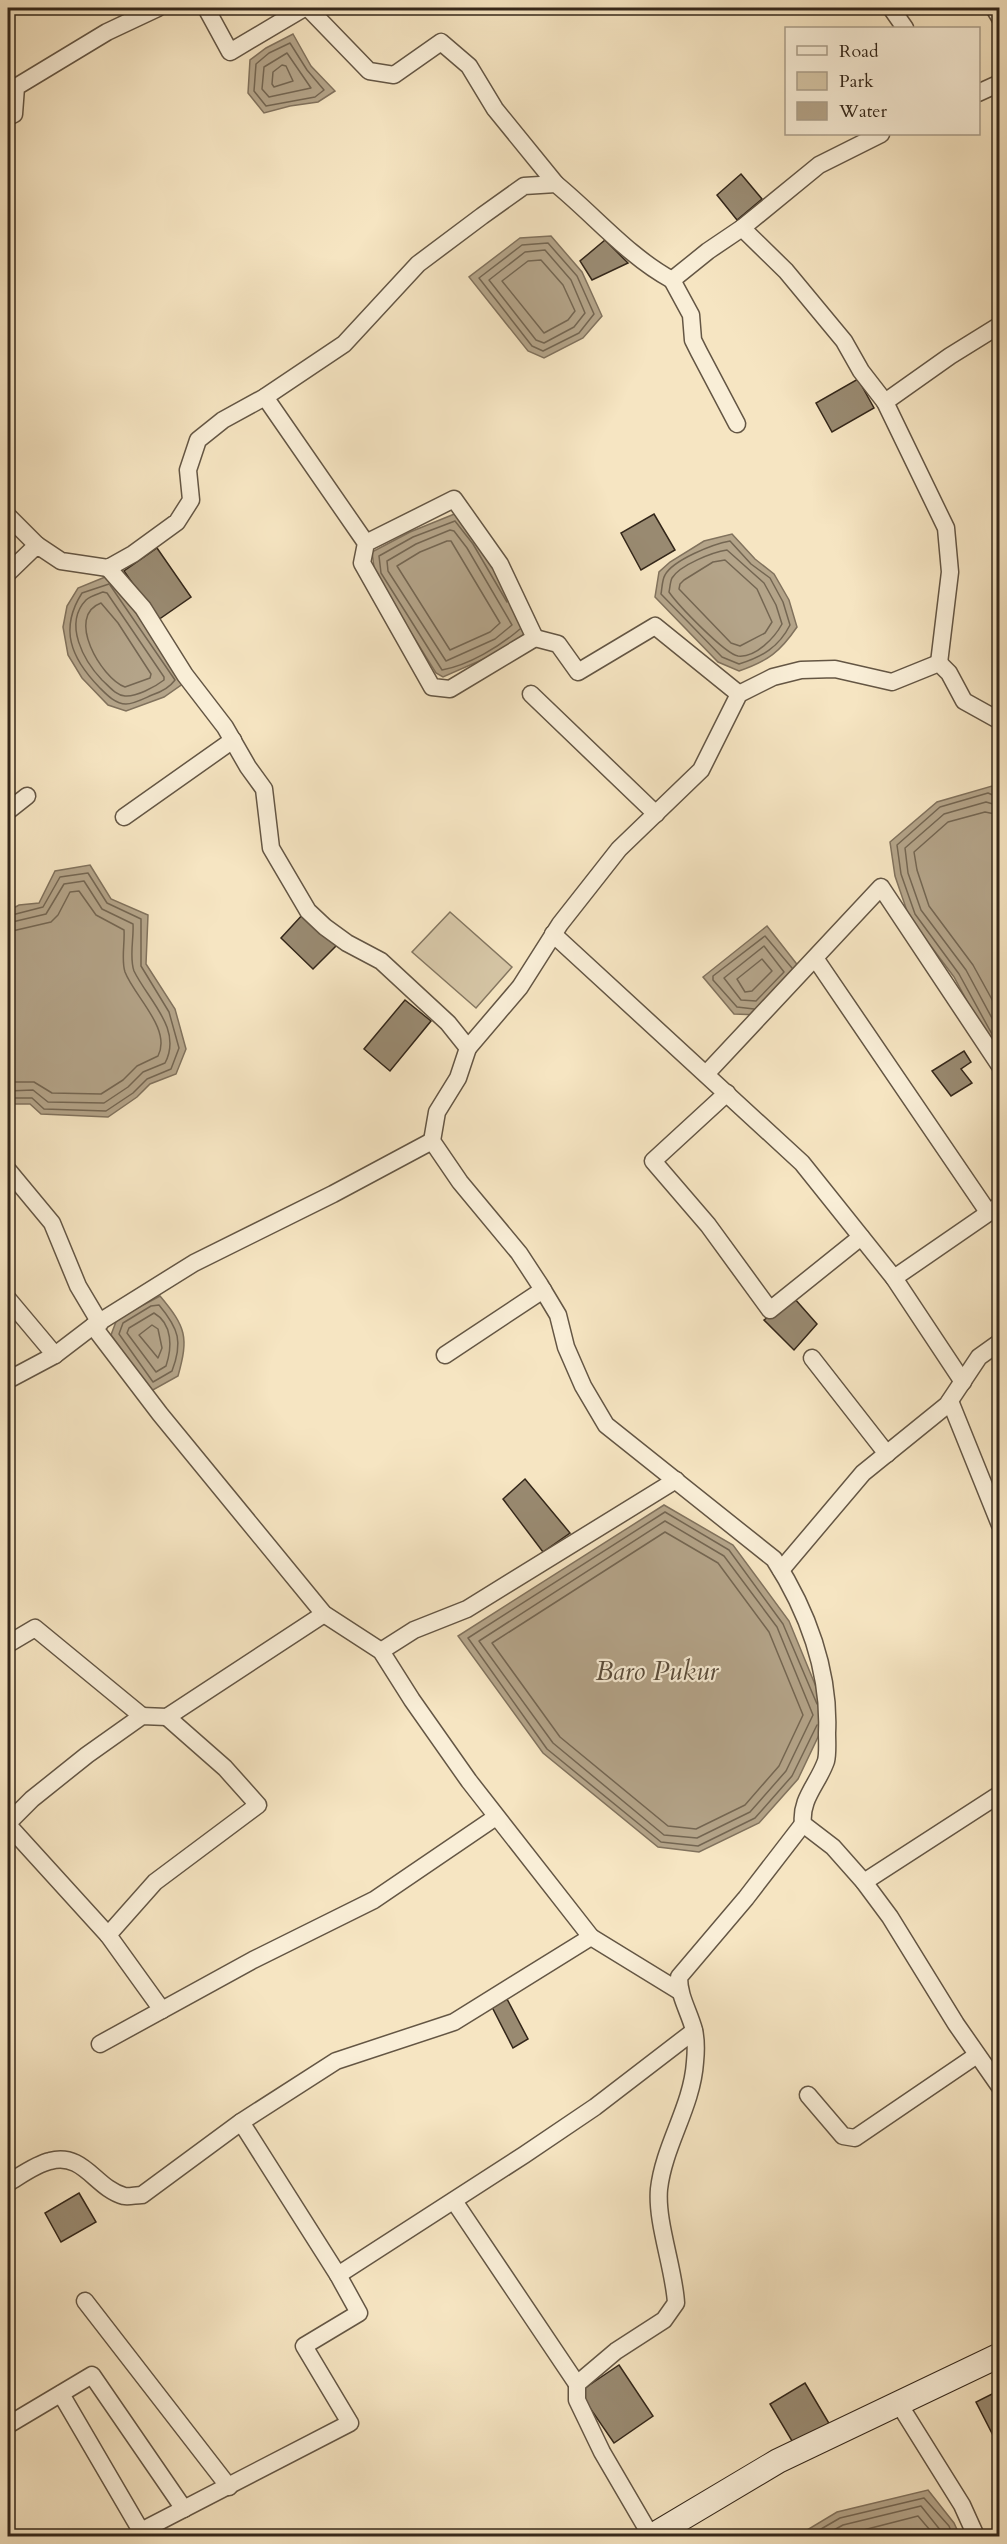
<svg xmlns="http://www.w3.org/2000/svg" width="1007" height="2544" viewBox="0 0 1007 2544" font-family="Cardo,serif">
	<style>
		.green { fill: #d5c5a5; stroke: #847660; stroke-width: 1.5 }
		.water { fill: #b4a489; stroke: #81725d; stroke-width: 1.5 }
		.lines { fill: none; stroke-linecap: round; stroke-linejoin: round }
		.shore { stroke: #746652; stroke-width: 1.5 }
		.building { fill: #998a71; stroke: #34271a; stroke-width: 1.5 }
		.minor-casing { stroke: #645644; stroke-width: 19 }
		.secondary-casing { stroke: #34271a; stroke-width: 26 }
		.minor { stroke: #f9eed7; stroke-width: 16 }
		.secondary { stroke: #f9eed7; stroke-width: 24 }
		.labels { text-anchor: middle; stroke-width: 4.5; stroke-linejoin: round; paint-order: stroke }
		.water-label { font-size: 27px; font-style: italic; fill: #5a4c3b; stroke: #f9eed7 }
	</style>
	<rect width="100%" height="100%" fill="#f6e5c2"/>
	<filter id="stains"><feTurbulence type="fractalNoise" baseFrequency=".00333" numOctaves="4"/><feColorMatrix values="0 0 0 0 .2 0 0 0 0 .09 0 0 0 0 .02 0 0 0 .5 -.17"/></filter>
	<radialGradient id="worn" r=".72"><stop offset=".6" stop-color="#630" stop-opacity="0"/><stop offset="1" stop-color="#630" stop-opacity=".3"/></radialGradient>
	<path class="green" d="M 450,912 L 512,967 L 476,1008 L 412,952 Z"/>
	<g class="water">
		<path d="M 293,34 L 311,66 L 335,91 L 318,102 L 290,106 L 264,113 L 248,93 L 250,60 L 266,48 Z"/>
		<path d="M 551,236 L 582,272 L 602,316 L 583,338 L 544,358 L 528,351 L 469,277 L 520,238 Z"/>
		<path d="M 457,513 L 478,540 L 528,631 L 502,651 L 443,677 L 436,673 L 375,575 L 372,552 L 410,532 Z"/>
		<path d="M 732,534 L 755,559 L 774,574 L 789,600 L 797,627 C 780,652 768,661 739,671 L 718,662 L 655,597 L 659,572 L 670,562 L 704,541 Z"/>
		<path d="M 110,575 L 184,683 L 164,697 L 126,711 L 108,705 L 82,678 L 68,655 L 63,627 L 67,606 L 78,588 Z"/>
		<path d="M 992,786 L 999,795 L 999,1054 L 988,1040 L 954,977 L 909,917 L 895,876 L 890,842 L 937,802 Z"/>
		<path d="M 90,865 L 111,899 L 148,915 L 146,964 L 175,1009 L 186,1049 L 176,1074 L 150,1084 L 137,1097 L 108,1117 L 41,1114 L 30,1104 L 8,1104 L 8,911 L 19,905 L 39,903 L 55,871 Z"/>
		<path d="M 767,926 L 803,972 L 760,1015 L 734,1014 L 703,977 Z"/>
		<path d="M 160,1296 C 186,1327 189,1337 178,1376 L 151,1391 L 111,1335 L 117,1319 Z"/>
		<path d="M 664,1505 L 733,1545 L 789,1621 L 828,1716 L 798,1779 L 759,1823 L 699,1852 L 658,1847 L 543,1753 L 458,1636 Z"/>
		<path d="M 928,2490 L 954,2523 L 960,2536 L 797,2536 L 837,2512 Z"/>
	</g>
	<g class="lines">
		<g class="shore">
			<path d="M 290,43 L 307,70 L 324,90 L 315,97 L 266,106 L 254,91 L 256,64 L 269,53 Z"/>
			<path d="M 287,53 L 311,88 L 269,97 L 262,89 L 264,67 Z"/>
			<path d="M 282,65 L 286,66 L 293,81 L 274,87 L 272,84 L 273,72 Z"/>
			<path d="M 548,243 L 577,276 L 594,314 L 579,333 L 543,351 L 532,346 L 479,278 L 522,245 Z"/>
			<path d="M 545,250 L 571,280 L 585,313 L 574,327 L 544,343 L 536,340 L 489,280 L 525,252 Z"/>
			<path d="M 541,260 L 563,285 L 575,311 L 568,320 L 544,333 L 502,281 L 528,261 Z"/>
			<path d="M 450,530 L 454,531 L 467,548 L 512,625 L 495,639 L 446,661 L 388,571 L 387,561 L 416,544 Z"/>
			<path d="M 447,541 L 451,541 L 500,623 L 490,632 L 450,650 L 397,566 L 420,552 Z"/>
			<path d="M 730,541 L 751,564 L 770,578 L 783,602 L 790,625 C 779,647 762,657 739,664 L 722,657 L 661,594 C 662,589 662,580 665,575 C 673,560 713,544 730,541 Z"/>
			<path d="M 727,550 L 764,583 L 776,605 L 782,624 C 775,637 756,658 738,656 C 725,654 678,605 669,592 C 670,588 670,582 672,578 C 680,565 713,552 727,550 Z"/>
			<path d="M 725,560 L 757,589 L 772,622 L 765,633 L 740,646 L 731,643 L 679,589 L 680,584 L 684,580 L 713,562 Z"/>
			<path d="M 109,584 L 82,593 C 59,629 71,658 99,687 C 106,694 115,704 126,704 C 134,704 145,698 152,695 C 161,692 170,687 175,680 L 110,585"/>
			<path d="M 103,592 L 107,593 L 164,677 L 164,680 C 155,687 136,697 125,696 C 115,695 109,686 102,680 C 84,661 63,624 86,600 C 90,596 98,594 103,592 Z"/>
			<path d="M 507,602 L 473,544 L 455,521 L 413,537 L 379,556 L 381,573 L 442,670 C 469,665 499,647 520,629"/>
			<path d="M 101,603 L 118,623 L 151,674 L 150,678 L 125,687 C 101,678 65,616 101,603 Z"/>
			<path d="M 1000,798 L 988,793 L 940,807 L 897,845 L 901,874 L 915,914 L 959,974 L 993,1036 L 1000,1044"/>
			<path d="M 1000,806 L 986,802 L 944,814 L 905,848 L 908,873 L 921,910 L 966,970 L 1000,1033"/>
			<path d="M 1000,815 L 985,812 L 948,822 L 914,852 L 917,870 L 929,906 L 973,965 L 1000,1014"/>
			<path d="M 8,916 L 43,907 L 60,877 L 88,873 L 107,903 L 141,919 L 141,966 L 169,1012 L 179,1048 L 171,1069 L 147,1079 L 133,1093 L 106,1111 L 44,1109 L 32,1098 L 8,1098"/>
			<path d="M 8,923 L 46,914 L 64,884 L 84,881 L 102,909 L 133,924 C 134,938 129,958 134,971 C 148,1000 183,1029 165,1063 L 143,1072 L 128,1087 L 104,1103 L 48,1102 L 33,1090 L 8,1091"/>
			<path d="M 8,932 L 51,922 L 58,915 L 70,892 L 79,891 L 96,915 L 124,930 C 125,943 121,960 125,972 C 134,996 172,1029 158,1056 L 137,1066 L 123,1080 L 101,1094 L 52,1093 L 34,1082 L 8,1082"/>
			<path d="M 764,946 L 784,972 L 756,1001 L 741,1000 L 724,978 Z"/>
			<path d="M 762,959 L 772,971 L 752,991 L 745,992 L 737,979 Z"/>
			<path d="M 754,1009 L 737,1007 L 713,980 L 713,976 L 765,936 L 792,968"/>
			<path d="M 159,1305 C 179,1329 183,1342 172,1371 L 153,1382 L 119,1334 L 123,1323 L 151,1306 Z"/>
			<path d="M 154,1313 C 173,1324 172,1348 166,1366 L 156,1372 L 127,1333 L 129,1328 Z"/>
			<path d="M 152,1325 L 158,1329 L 162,1348 L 158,1358 L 139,1335 Z"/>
			<path d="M 665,1521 L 724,1556 L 777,1627 L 813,1715 L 786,1771 L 750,1812 L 697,1838 L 664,1835 L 553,1743 L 479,1641 Z"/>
			<path d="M 665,1532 L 718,1563 L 769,1632 L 803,1715 L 779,1766 L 745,1805 L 696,1829 L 668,1826 L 560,1737 L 492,1643 Z"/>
			<path d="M 817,1704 L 783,1624 L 729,1550 L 665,1512 L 468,1638 L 547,1749 L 661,1842 L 698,1846 L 755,1818 L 792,1776 L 817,1725"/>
			<path d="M 809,2536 L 840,2518 L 924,2498 L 949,2526 L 953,2536"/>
			<path d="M 823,2536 L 843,2525 L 921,2506 L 945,2536"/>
			<path d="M 840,2536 L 918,2516 L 935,2536"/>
		</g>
	</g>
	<g class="building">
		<path d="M 741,174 L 762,199 L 737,220 L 717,195 Z"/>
		<path d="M 605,240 L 628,263 L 592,280 L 580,261 Z"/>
		<path d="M 858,379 L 874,408 L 832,432 L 816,403 Z"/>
		<path d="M 654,514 L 675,550 L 641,570 L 621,533 Z"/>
		<path d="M 157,548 L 191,597 L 158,620 L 124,571 Z"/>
		<path d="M 304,913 L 337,945 L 313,969 L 281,938 Z"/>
		<path d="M 405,1000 L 431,1021 L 390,1071 L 364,1049 Z"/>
		<path d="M 964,1051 L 971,1062 L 961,1069 L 972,1083 L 951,1096 L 932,1071 Z"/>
		<path d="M 794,1298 L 817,1324 L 794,1350 L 764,1320 Z"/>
		<path d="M 525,1479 L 570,1533 L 543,1552 L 503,1499 Z"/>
		<path d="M 507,1999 L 528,2039 L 513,2048 L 492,2007 Z"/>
		<path d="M 79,2193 L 96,2222 L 61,2242 L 45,2213 Z"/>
		<path d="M 619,2365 L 653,2416 L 614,2443 L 579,2392 Z"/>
		<path d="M 805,2383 L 830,2425 L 795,2446 L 770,2404 Z"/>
		<path d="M 1000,2390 L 1000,2449 L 976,2402 Z"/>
	</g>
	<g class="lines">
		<defs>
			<g id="minor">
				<path d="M 206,8 L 230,52 L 304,8"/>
				<path d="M 308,8 L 369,71 L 394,75 L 441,42 L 469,66 L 495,109 L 556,184"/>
				<path d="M 891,8 L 905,28"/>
				<path d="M 994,8 L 1000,18"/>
				<path d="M 978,93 L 1000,83"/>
				<path d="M 8,117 L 14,114 L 16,87 L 107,32 L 158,8"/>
				<path d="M 742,228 L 819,165 L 881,134"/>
				<path d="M 672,280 L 691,315 L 693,340 L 699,352 L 737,424"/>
				<path d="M 265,397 L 366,543 L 362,563 L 432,687 L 450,689 L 535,638 L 500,564 L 454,499 L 366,543"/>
				<path d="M 885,402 L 946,528 L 950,572 L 939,663"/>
				<path d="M 8,516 L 37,545"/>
				<path d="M 108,568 L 143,608 L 185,675 L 225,727 L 248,767 L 264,789 L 271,848 L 308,911 L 325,927 L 347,943 L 381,961 L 448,1023 L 468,1048 L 458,1078 L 437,1112 L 432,1141 L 460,1182 L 519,1253 L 540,1285 L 558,1315 L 566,1347 L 583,1386 L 606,1425 L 774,1559 C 807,1610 830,1671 827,1733 C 827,1741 828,1753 826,1761 C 818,1784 800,1799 803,1824 L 833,1847 L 864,1882 L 890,1917 L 956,2024 L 1000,2087"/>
				<path d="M 8,573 L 37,545 L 61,561 L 108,568 L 133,554 L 177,522 L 191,500 L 188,470 L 198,440 L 223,420 L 265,397 L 344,344 L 418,264 L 482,216 L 524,186 L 556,184 C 595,216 628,256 672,280 L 708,251 L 742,228 L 786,271 L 844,341 L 861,371 L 885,402 L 950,356 L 1000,325"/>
				<path d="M 535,638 L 558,644 L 578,672 L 655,626 L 739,694"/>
				<path d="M 531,694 L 656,814"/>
				<path d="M 8,811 L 27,796"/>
				<path d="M 124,817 L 233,740"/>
				<path d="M 553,934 L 802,1163 L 894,1278 L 963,1382"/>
				<path d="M 815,958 L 988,1212"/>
				<path d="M 468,1048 L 520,987 L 560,924 L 619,849 L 701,770 L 739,694 L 773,677 L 801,670 L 835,669 L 892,682 L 939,663 L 949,673 L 964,701 L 1000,721"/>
				<path d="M 706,1074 L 881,887 L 1000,1066"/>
				<path d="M 727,1093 L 653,1161 L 708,1225 L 770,1310 L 861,1237"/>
				<path d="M 432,1141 L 333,1194 L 194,1263 L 93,1326 L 160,1414 L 324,1614 L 381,1651 L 412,1700 L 469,1781 L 591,1937"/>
				<path d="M 8,1170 L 52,1223 L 78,1286 L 100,1323"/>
				<path d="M 894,1278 L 1000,1205"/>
				<path d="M 8,1299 L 55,1355"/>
				<path d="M 445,1355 L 543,1290"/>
				<path d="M 812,1358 L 887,1454"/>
				<path d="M 8,1380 L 55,1355 L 93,1326"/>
				<path d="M 950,1401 L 1000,1525"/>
				<path d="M 781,1570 L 863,1473 L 947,1405 L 979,1357 L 1000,1342"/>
				<path d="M 8,1644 L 35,1628 L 142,1716"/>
				<path d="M 381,1651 L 414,1630 L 467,1609 L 676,1480"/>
				<path d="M 8,1823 L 32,1799 L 87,1755 L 142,1716 L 167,1717 L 324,1614"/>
				<path d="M 8,1825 L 108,1935 L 155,1882 L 258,1805 L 225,1768 L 167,1717"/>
				<path d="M 864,1882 L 1000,1794"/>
				<path d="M 108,1935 L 162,2010"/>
				<path d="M 100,2044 L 253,1960 L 374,1900 L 496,1817"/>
				<path d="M 808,2095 L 843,2136 L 855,2138 L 977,2055"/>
				<path d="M 241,2122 L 338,2275 L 524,2155 L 595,2107 L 694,2031"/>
				<path d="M 8,2183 C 20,2176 36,2164 50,2161 C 84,2152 95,2188 124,2196 C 129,2197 136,2195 142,2195 L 241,2122 L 336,2061 L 454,2022 L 591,1937 L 679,1991"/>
				<path d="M 454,2201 L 577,2384"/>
				<path d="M 85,2301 L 229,2487"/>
				<path d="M 61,2394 L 141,2531"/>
				<path d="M 899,2404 L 962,2505 L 976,2536"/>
				<path d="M 8,2425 L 92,2375 L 184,2509"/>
				<path d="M 135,2536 L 141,2531 L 350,2423 L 304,2346 L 359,2313 L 338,2275"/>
				<path d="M 651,2536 L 602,2452 L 577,2400 L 577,2384 L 616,2351 L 664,2320 L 676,2303 C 674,2268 656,2222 659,2189 C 664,2145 692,2107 695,2062 C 696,2052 696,2039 694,2030 C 689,2011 679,1997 679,1977 L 746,1898 L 803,1824"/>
			</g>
			<path id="secondary" d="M 652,2536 L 778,2461 L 1000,2355"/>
		</defs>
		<use href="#minor" class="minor-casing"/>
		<use href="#secondary" class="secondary-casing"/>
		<use href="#minor" class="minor"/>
		<use href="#secondary" class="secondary"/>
	</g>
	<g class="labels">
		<g class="water-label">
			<text x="657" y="1680">Baro Pukur</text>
		</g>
	</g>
	<rect width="1007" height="2544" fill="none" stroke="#f6e5c2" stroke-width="30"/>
	<rect x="9" y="9" width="989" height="2526" fill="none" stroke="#34271a" stroke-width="3"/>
	<rect x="15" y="15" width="977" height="2514" fill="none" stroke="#34271a" stroke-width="1.5"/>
	<rect x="785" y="27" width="195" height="108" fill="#f9eed7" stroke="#aa9e8b" stroke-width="1.5"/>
	<rect x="797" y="46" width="30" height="9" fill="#f9eed7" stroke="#aa9e8b" stroke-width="1.5"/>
	<text x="839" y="57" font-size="18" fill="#34271a">Road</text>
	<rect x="797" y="72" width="30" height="18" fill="#d5c5a5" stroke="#aa9e8b" stroke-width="1.5"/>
	<text x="839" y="87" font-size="18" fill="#34271a">Park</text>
	<rect x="797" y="102" width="30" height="18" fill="#b4a489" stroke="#aa9e8b" stroke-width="1.5"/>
	<text x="839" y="117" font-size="18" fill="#34271a">Water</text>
	<rect width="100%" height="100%" filter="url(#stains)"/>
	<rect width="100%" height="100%" fill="url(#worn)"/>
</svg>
